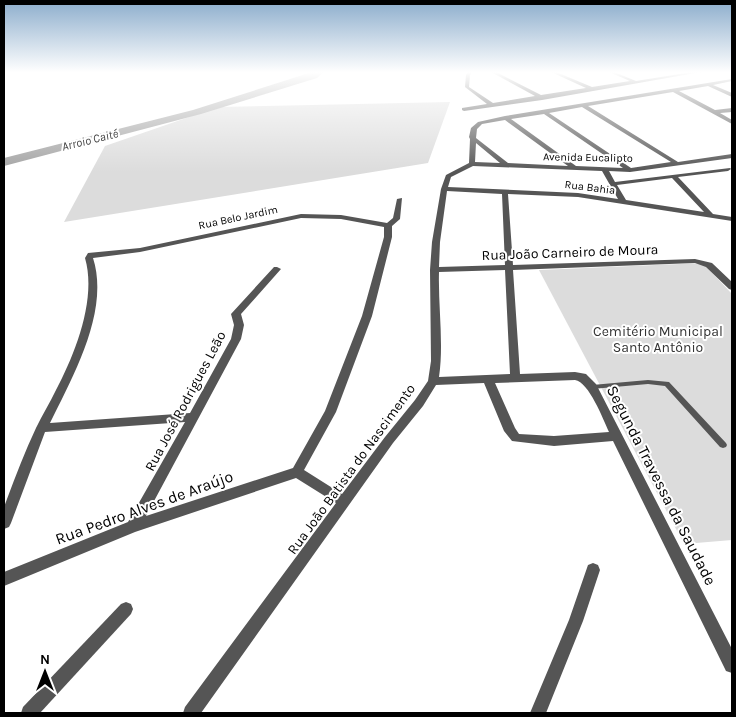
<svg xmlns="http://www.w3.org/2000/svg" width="736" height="717" viewBox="0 0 736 717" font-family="Karla,sans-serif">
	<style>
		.green { fill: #dcdcdc }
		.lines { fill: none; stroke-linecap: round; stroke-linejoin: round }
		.river { fill: #a3a3a3; fill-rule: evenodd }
		.service { fill: #555; fill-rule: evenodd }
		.minor { fill: #555; fill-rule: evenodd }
		.labels { text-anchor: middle; stroke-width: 4; stroke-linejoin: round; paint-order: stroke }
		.far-street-label { font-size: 11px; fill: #000; stroke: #fff }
		.far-water-label { font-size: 12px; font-style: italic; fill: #444; stroke: #fff }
		.street-label { font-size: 14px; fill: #000; stroke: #fff }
		.park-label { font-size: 14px; fill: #333; stroke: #fff }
		.near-street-label { font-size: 16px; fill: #000; stroke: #fff }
	</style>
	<rect width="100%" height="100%" fill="#fff"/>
	<g class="green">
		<path d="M 450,102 L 428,163 L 64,222 L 105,146 L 218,107 Z"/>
		<path d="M 703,263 L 732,294 L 732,540 L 684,544 L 539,270 Z"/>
	</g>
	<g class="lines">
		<path class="river" d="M 312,72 L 323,72 L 317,78 L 201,114 L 4,166 L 4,158 L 193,110 Z"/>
		<path class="service" d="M 648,380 L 669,382 L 726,443 L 727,445 L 726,447 L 723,448 L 720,447 L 665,386 L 648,384 L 592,389 L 590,389 L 589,387 L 590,385 L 592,385 Z"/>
		<g class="minor">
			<path d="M 468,72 L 472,72 L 470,75 L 469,87 L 493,103 L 535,96 L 491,72 L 496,72 L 541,95 L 586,88 L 551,72 L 556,72 L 592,87 L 630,81 L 609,72 L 614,72 L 636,81 L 692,72 L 701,72 L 542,100 L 464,111 L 462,110 L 462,108 L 487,104 L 465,87 L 466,75 Z"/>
			<path d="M 732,79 L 732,81 L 713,85 L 732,93 L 732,97 L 708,86 L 679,91 L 715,110 L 732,108 L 732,112 L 720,113 L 732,120 L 732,124 L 673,92 L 588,106 L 678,162 L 732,154 L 732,158 L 630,172 L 609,171 L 615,182 L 730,168 L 731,169 L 728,171 L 678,177 L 713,214 L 732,217 L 732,221 L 578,197 L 508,194 L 513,265 L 695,259 L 712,263 L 732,282 L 732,290 L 729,289 L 706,267 L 695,263 L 513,270 L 520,374 L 575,372 L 586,374 L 596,384 L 732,649 L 732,673 L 726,671 L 613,441 L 554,446 L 512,441 L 504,431 L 484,383 L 436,385 L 423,406 L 393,443 L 201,713 L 183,713 L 185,707 L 336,503 L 296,478 L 135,532 L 4,586 L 4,572 L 128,522 L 185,422 L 45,432 L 11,523 L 9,527 L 4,529 L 4,507 L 7,499 C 16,475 25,451 36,428 C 42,415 50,403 56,390 C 75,354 97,299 85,258 L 88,253 L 140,248 L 301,214 L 341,215 L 387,223 L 393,218 L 397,199 L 402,198 L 400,219 L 392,226 L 392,237 L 372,316 L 336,412 L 304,470 L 342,494 L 385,437 L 415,400 L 428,381 L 431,361 L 430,270 L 432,242 L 441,189 L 446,175 L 469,163 L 470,139 L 469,137 L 471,128 L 478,122 L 505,116 ZM 582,107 L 671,162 L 631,168 L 549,113 ZM 544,114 L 623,168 L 576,166 L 511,119 ZM 505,120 L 568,166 L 508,163 L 476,138 L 477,129 L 482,124 ZM 476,143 L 500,163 L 475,162 ZM 473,166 L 602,171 L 618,199 L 578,193 L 448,187 L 451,177 ZM 672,178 L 704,212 L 626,200 L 617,185 ZM 447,191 L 502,194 L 505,265 L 439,267 L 440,242 ZM 301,218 L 341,219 L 384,227 L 384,237 L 362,316 L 325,411 L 293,468 L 146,516 L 241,339 L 244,325 L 241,314 L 281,269 L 277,267 L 274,267 L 231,314 L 234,325 L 231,339 L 190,413 L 50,423 C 73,376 110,311 93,258 L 140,252 ZM 505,270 L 510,374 L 439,377 C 444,343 438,307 439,272 ZM 575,380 C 589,382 603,419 609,432 L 554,436 L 519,434 L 515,428 L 495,383 Z"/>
			<path d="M 593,563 L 598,565 L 600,570 L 583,621 L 546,713 L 530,713 L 569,620 L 588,565 Z"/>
			<path d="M 126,602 L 131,604 L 133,609 L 131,614 L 40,713 L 21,713 L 23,707 L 121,604 Z"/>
		</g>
	</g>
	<linearGradient id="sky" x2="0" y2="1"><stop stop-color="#8cadcc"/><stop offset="0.42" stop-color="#fff"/><stop offset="1" stop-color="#fff" stop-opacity="0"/></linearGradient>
	<rect width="736" height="172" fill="url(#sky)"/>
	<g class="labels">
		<g class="far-street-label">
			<text transform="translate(588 157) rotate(1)" y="4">Avenida Eucalipto</text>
			<text transform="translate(590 187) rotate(7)" y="4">Rua Bahia</text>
			<text transform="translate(238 217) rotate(-12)" y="4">Rua Belo Jardim</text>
		</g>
		<g class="far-water-label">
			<text transform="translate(90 140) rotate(-14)" y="4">Arroio Caité</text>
		</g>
		<g class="street-label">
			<text transform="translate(570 252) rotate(-2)" y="5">Rua João Carneiro de Moura</text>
			<text transform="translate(185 401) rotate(-62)" y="5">Rua José Rodrigues Leão</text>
			<text transform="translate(351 469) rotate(-54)" y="5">Rua João Batista do Nascimento</text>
		</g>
		<g class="park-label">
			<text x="658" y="336">Cemitério Municipal<tspan x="658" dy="16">Santo Antônio</tspan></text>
		</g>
		<g class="near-street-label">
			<text transform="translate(662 485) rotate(63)" y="6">Segunda Travessa da Saudade</text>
			<text transform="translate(144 507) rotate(-20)" y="6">Rua Pedro Alves de Araújo</text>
		</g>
	</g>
	<rect width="736" height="717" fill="none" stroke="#000000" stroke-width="10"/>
	<g transform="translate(45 672)" stroke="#ffffff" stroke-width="4" paint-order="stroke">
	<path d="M0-4L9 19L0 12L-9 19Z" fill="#000000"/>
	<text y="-8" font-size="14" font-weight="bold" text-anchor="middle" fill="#000000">N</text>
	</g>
</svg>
